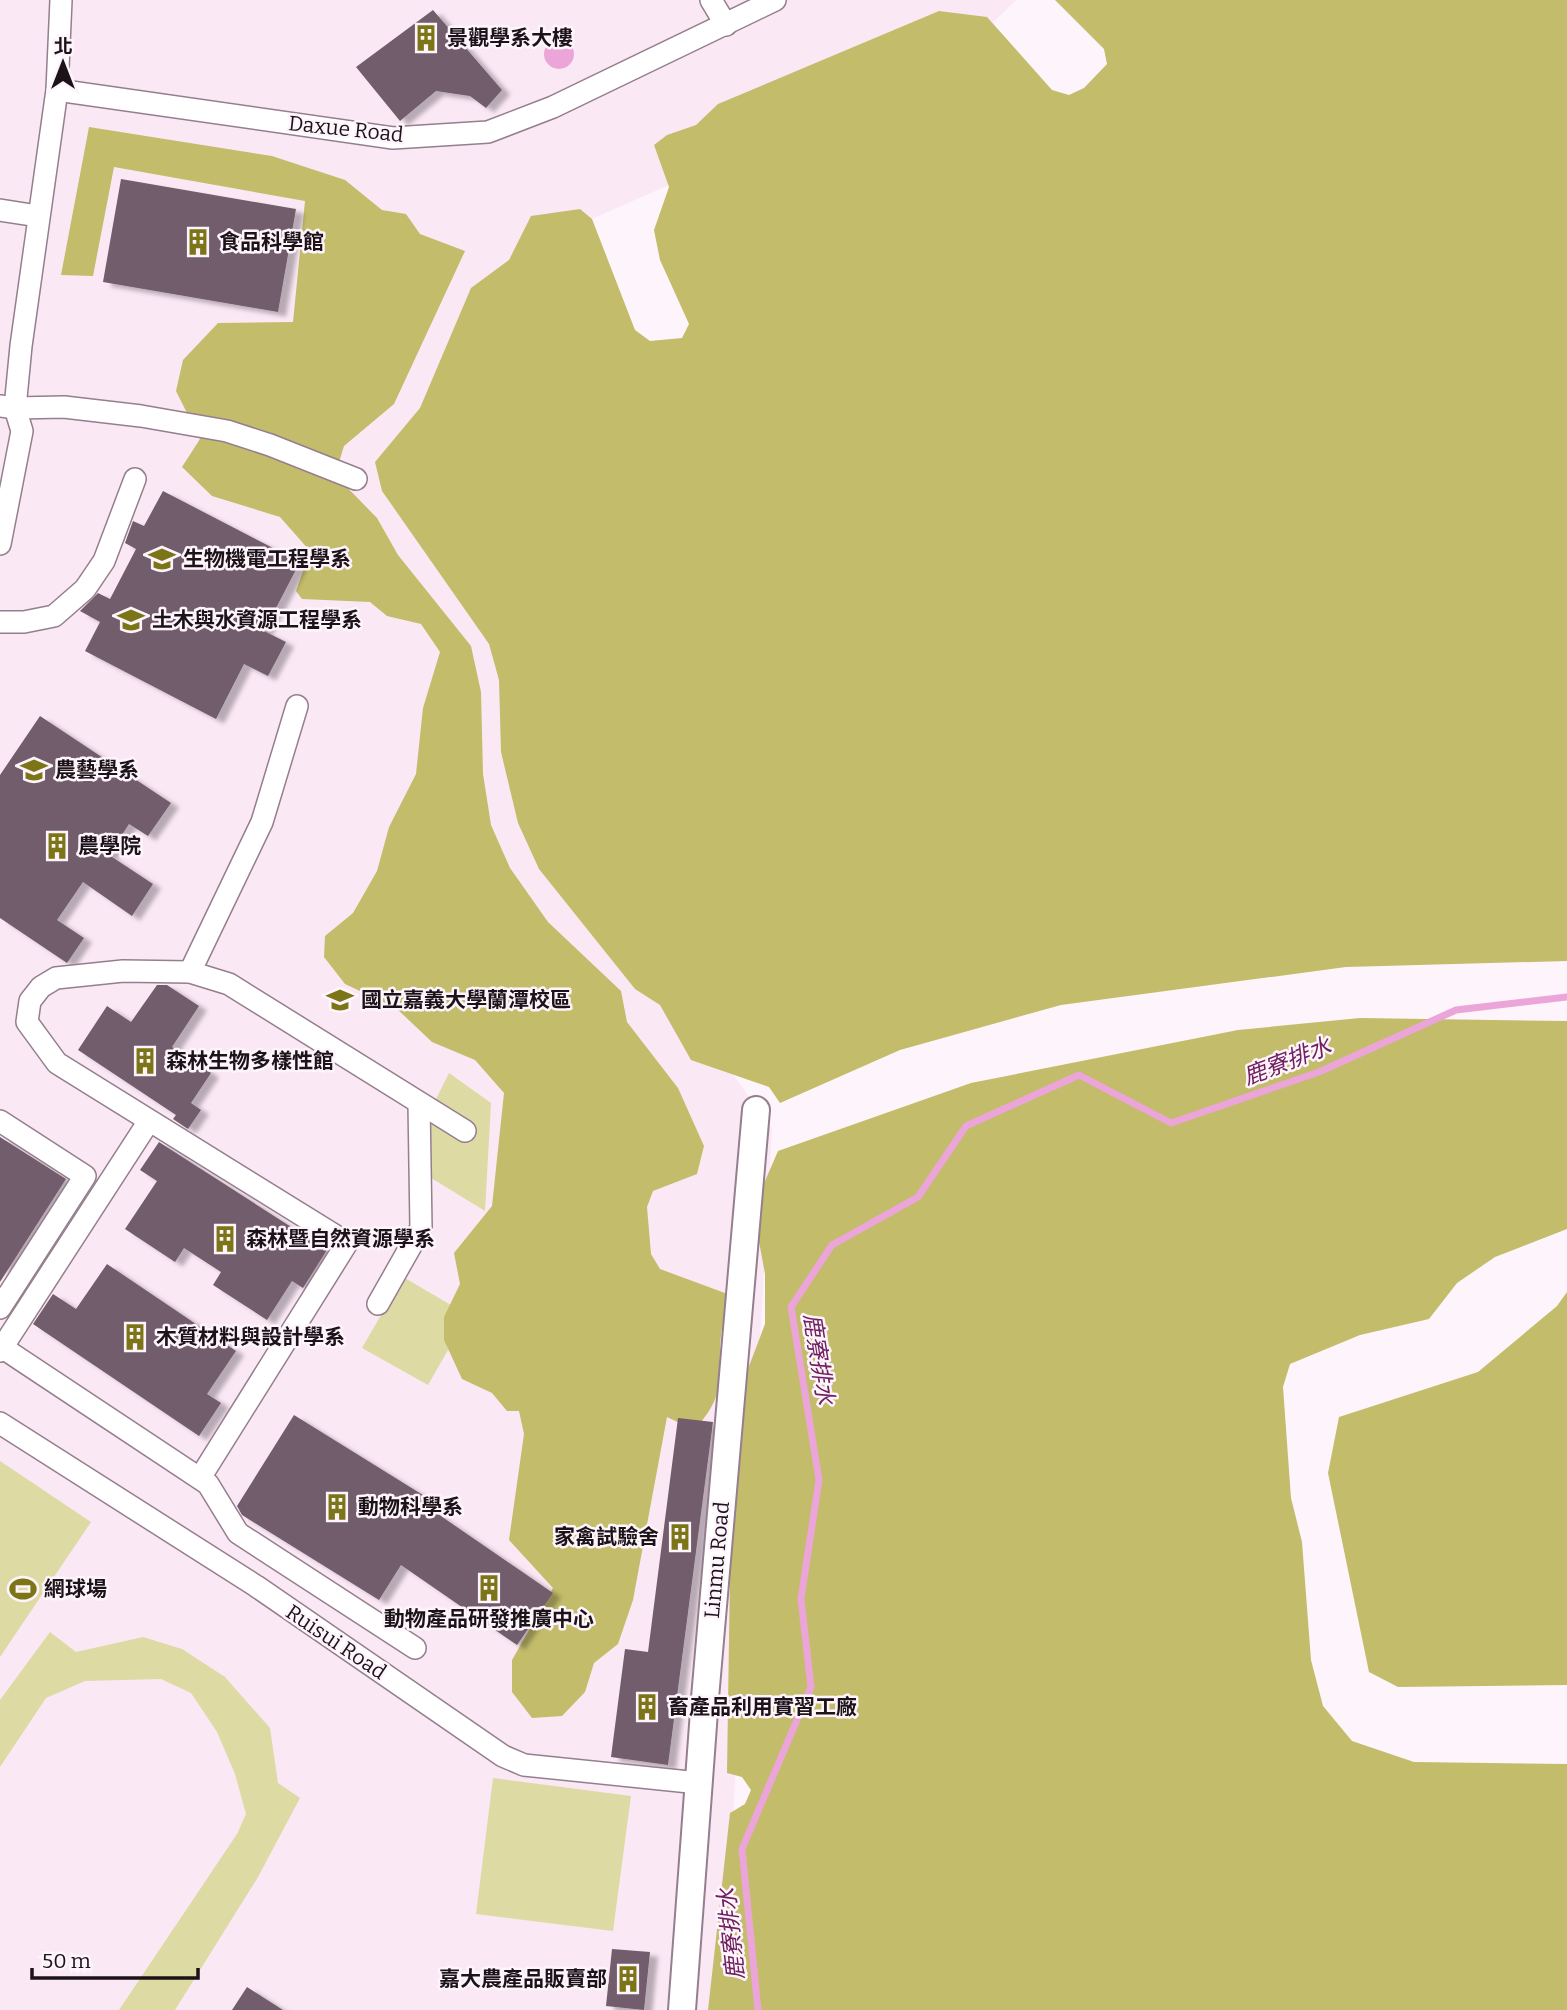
<svg xmlns="http://www.w3.org/2000/svg" width="1567" height="2010" viewBox="0 0 1567 2010" font-family="Bitter,'Noto Sans TC',serif">
	<style>
		.built { fill: #fbe8f5 }
		.green { fill: #dedaa3 }
		.forest { fill: #c3bc6a }
		.water { fill: #eba5d8 }
		.lines { fill: none; stroke-linecap: round; stroke-linejoin: round }
		.stream { stroke: #eba5d8; stroke-width: 7 }
		.building { fill: #725d6c; filter: url(#shadow) }
		.minor-casing { stroke: #957e8e; stroke-width: 24 }
		.tertiary-casing { stroke: #957e8e; stroke-width: 30 }
		.minor { stroke: #fff; stroke-width: 21 }
		.tertiary { stroke: #fff; stroke-width: 26 }
		.labels { text-anchor: middle; stroke-width: 5; stroke-linejoin: round; paint-order: stroke }
		.poi-label { font-size: 21px; font-weight: bold; fill: #1c1319; stroke: #fef4fb; text-anchor: start }
		.street-label { font-size: 21px; fill: #1c1319; stroke: #fef4fb }
		.water-label { font-size: 23px; font-style: italic; fill: #6f2060; stroke: #fef4fb }
	</style>
	<defs>
		<filter id="shadow"><feDropShadow dx="8" dy="4.5" stdDeviation="2" flood-color="#0004"/></filter>
	</defs>
	<rect width="100%" height="100%" fill="#fef4fb"/>
	<path class="built" d="M 0,0 L 1016,0 L 956,59 L 544,240 L 587,871 L 772,1129 L 722,2010 L 0,2010 Z"/>
	<g class="green">
		<path d="M 449,1073 L 491,1103 L 485,1211 L 428,1176 L 426,1119 Z"/>
		<path d="M 403,1277 L 468,1315 L 428,1385 L 362,1348 Z"/>
		<path d="M 0,1461 L 91,1522 L 0,1657 Z"/>
		<path d="M 50,1632 L 76,1652 L 143,1637 L 182,1649 L 225,1677 L 270,1728 L 278,1783 L 300,1798 L 258,1877 L 175,2010 L 119,2010 L 237,1834 L 246,1814 L 235,1774 L 217,1732 L 191,1693 L 161,1679 L 85,1681 L 46,1698 L 0,1767 L 0,1700 Z"/>
		<path d="M 493,1778 L 631,1796 L 613,1931 L 476,1914 Z"/>
	</g>
	<g class="forest">
		<path d="M 1055,0 L 1567,0 L 1567,961 L 1346,967 L 1061,1005 L 900,1050 L 780,1103 L 769,1087 L 691,1060 L 660,1005 L 635,989 L 539,869 L 518,823 L 501,752 L 499,680 L 489,644 L 382,491 L 375,462 L 420,408 L 471,288 L 509,260 L 531,216 L 580,209 L 592,219 L 635,330 L 650,341 L 682,338 L 689,324 L 660,260 L 654,230 L 669,187 L 654,145 L 667,135 L 696,125 L 718,104 L 939,11 L 987,17 L 1052,90 L 1069,95 L 1084,88 L 1107,64 L 1104,49 Z"/>
		<path d="M 89,127 L 272,156 L 345,180 L 382,210 L 406,214 L 420,234 L 465,251 L 394,404 L 344,446 L 335,475 L 377,518 L 398,555 L 471,646 L 481,692 L 483,774 L 491,825 L 510,868 L 548,922 L 621,991 L 627,1022 L 678,1088 L 704,1146 L 697,1174 L 653,1191 L 647,1207 L 651,1254 L 660,1269 L 733,1296 C 729,1306 724,1317 722,1328 C 715,1374 731,1391 694,1430 L 667,1417 L 633,1600 L 618,1644 L 594,1663 L 585,1692 L 562,1716 L 532,1718 L 512,1692 L 512,1660 L 553,1588 L 509,1540 L 524,1434 L 519,1411 L 507,1411 L 492,1393 L 462,1379 L 444,1340 L 444,1317 L 460,1284 L 454,1253 L 492,1206 L 504,1093 L 475,1060 L 432,1042 L 396,1008 L 345,984 L 324,957 L 325,936 L 353,913 L 377,871 L 389,827 L 416,774 L 423,708 L 440,652 L 421,624 L 387,616 L 370,602 L 302,599 L 296,591 L 310,551 L 280,517 L 212,496 L 182,467 L 200,439 L 176,391 L 183,360 L 218,323 L 293,322 L 305,201 L 114,167 L 93,276 L 61,275 Z"/>
		<path d="M 1360,1018 L 1567,1021 L 1567,1229 L 1495,1257 L 1457,1283 L 1429,1319 L 1360,1335 L 1290,1364 L 1283,1387 L 1291,1498 L 1302,1542 L 1311,1660 L 1323,1706 L 1352,1741 L 1414,1762 L 1567,1764 L 1567,2010 L 708,2010 L 730,1813 L 745,1804 L 751,1790 L 742,1777 L 727,1773 L 731,1506 L 743,1382 L 765,1324 L 765,1274 L 753,1209 L 778,1151 L 971,1083 L 1238,1030 Z"/>
		<path d="M 1567,1292 L 1567,1685 L 1398,1687 L 1369,1672 L 1328,1473 L 1339,1417 L 1478,1372 L 1557,1306 Z"/>
	</g>
	<circle class="water" cx="559" cy="54" r="15"/>
	<g class="lines">
		<path class="stream" d="M 758,2010 L 742,1849 L 811,1687 L 801,1599 L 819,1480 L 791,1307 L 832,1245 L 918,1197 L 966,1126 L 1079,1075 L 1171,1123 L 1319,1072 L 1456,1010 L 1567,997"/>
	</g>
	<g class="building">
		<path d="M 433,10 L 502,90 L 486,108 L 470,96 L 436,91 L 400,121 L 356,67 Z"/>
		<path d="M 121,179 L 296,209 L 278,312 L 103,282 Z"/>
		<path d="M 163,491 L 300,562 L 264,631 L 286,642 L 268,676 L 244,664 L 216,719 L 85,651 L 100,622 L 80,611 L 98,593 L 110,599 L 136,549 L 125,543 L 133,521 L 144,526 Z"/>
		<path d="M 40,716 L 171,803 L 148,836 L 129,824 L 109,855 L 153,884 L 132,916 L 83,882 L 57,920 L 84,938 L 67,963 L 0,918 L 0,775 Z"/>
		<path d="M 157,985 L 167,985 L 199,1006 L 172,1047 L 211,1073 L 191,1103 L 201,1110 L 188,1129 L 173,1119 L 176,1115 L 78,1050 L 107,1006 L 131,1022 Z"/>
		<path d="M 0,1137 L 66,1179 L 0,1282 Z"/>
		<path d="M 159,1142 L 327,1250 L 303,1288 L 292,1281 L 267,1320 L 213,1285 L 221,1272 L 184,1248 L 175,1262 L 125,1229 L 157,1181 L 140,1170 Z"/>
		<path d="M 107,1264 L 236,1351 L 207,1394 L 221,1403 L 199,1436 L 33,1324 L 53,1294 L 76,1309 Z"/>
		<path d="M 294,1415 L 439,1505 L 435,1512 L 553,1593 L 517,1645 L 401,1565 L 379,1600 L 242,1515 L 237,1506 Z"/>
		<path d="M 678,1418 L 713,1422 L 668,1765 L 611,1757 L 625,1649 L 648,1652 Z"/>
		<path d="M 612,1949 L 650,1952 L 644,2010 L 606,2006 Z"/>
		<path d="M 247,1987 L 283,2010 L 232,2010 Z"/>
	</g>
	<g class="lines">
		<defs>
			<g id="minor">
				<path d="M 711,0 L 726,25"/>
				<path d="M 57,90 L 393,138 L 488,132 L 553,107 L 775,0"/>
				<path d="M 0,210 L 38,216"/>
				<path d="M 0,406 L 15,408 L 64,407 L 141,416 L 227,431 L 270,445 L 356,479"/>
				<path d="M 0,544 L 22,431 L 15,408 L 21,346 L 57,90 L 61,0"/>
				<path d="M 0,622 L 24,622 L 54,616 L 85,589 L 104,561 L 135,479"/>
				<path d="M 190,972 L 262,822 L 297,706"/>
				<path d="M 0,1121 L 85,1176 L 0,1308"/>
				<path d="M 378,1304 L 421,1228 L 419,1103"/>
				<path d="M 0,1346 L 208,1484 L 238,1533 L 415,1648"/>
				<path d="M 0,1351 L 149,1121"/>
				<path d="M 0,1423 L 256,1586 L 503,1756 L 524,1765 L 699,1783"/>
				<path d="M 200,1478 L 347,1243 L 57,1063 L 27,1022 L 30,1001 L 41,987 L 56,978 L 123,971 L 190,972 L 229,984 L 465,1131"/>
			</g>
			<path id="tertiary" d="M 682,2010 L 705,1698 L 756,1110"/>
		</defs>
		<use href="#minor" class="minor-casing"/>
		<use href="#tertiary" class="tertiary-casing"/>
		<use href="#minor" class="minor"/>
		<use href="#tertiary" class="tertiary"/>
	</g>
	<defs>
		<symbol id="building-bare" viewBox="-9 -9 18 18"><path d="M-4-6H4V6H1V3H-1V6H-4ZM-2.5-4.3h1.7v1.8h-1.7ZM.8-4.3h1.7v1.8H.8ZM-2.5-1h1.7V.8h-1.7ZM.8-1h1.7V.8H.8Z" fill="#7c7518" stroke="#fef4fb" stroke-width="2.5" paint-order="stroke"/></symbol>
		<symbol id="university-bare" viewBox="-9 -9 18 18"><path d="M0-5L7-2L0 1L-7-2ZM-4 1L0 2.5L4 1V4Q0 6-4 4Z" fill="#7c7518" stroke="#fef4fb" stroke-width="2.5" paint-order="stroke"/></symbol>
		<symbol id="stadium-bare" viewBox="-9 -9 18 18"><path d="M0-5a6.5 5 0 1 0 0 10a6.5 5 0 1 0 0-10ZM-3.5-1.8h7v3.6h-7Z" fill="#7c7518" stroke="#fef4fb" stroke-width="2.5" paint-order="stroke"/></symbol>
	</defs>
	<g fill-rule="evenodd">
		<use href="#building-bare" x="407" y="19" width="38" height="38"/>
		<use href="#building-bare" x="179" y="223" width="38" height="38"/>
		<use href="#university-bare" x="143" y="540" width="38" height="38"/>
		<use href="#university-bare" x="112" y="601" width="38" height="38"/>
		<use href="#university-bare" x="15" y="751" width="38" height="38"/>
		<use href="#building-bare" x="38" y="827" width="38" height="38"/>
		<use href="#university-bare" x="321" y="981" width="38" height="38"/>
		<use href="#building-bare" x="126" y="1042" width="38" height="38"/>
		<use href="#building-bare" x="206" y="1220" width="38" height="38"/>
		<use href="#building-bare" x="116" y="1318" width="38" height="38"/>
		<use href="#building-bare" x="318" y="1488" width="38" height="38"/>
		<use href="#building-bare" x="661" y="1518" width="38" height="38"/>
		<use href="#building-bare" x="470" y="1569" width="38" height="38"/>
		<use href="#stadium-bare" x="4" y="1570" width="38" height="38"/>
		<use href="#building-bare" x="628" y="1688" width="38" height="38"/>
		<use href="#building-bare" x="609" y="1960" width="38" height="38"/>
	</g>
	<g class="labels">
		<g class="poi-label">
			<text x="447" y="45">景觀學系大樓</text>
			<text x="219" y="249">食品科學館</text>
			<text x="183" y="566">生物機電工程學系</text>
			<text x="152" y="627">土木與水資源工程學系</text>
			<text x="55" y="777">農藝學系</text>
			<text x="78" y="853">農學院</text>
			<text x="361" y="1007">國立嘉義大學蘭潭校區</text>
			<text x="166" y="1068">森林生物多樣性館</text>
			<text x="246" y="1246">森林暨自然資源學系</text>
			<text x="156" y="1344">木質材料與設計學系</text>
			<text x="358" y="1514">動物科學系</text>
			<text x="659" y="1544" text-anchor="end">家禽試驗舍</text>
			<text x="44" y="1596">網球場</text>
			<text x="489" y="1626" text-anchor="middle">動物產品研發推廣中心</text>
			<text x="668" y="1714">畜產品利用實習工廠</text>
			<text x="607" y="1986" text-anchor="end">嘉大農產品販賣部</text>
		</g>
		<g class="street-label">
			<text transform="translate(346 129) rotate(6)" y="7">Daxue Road</text>
			<text transform="translate(717 1560) rotate(-85)" y="7">Linmu Road</text>
			<text transform="translate(336 1642) rotate(34)" y="7">Ruisui Road</text>
		</g>
		<g class="water-label">
			<text transform="translate(1287 1061) rotate(-21)" y="8">鹿寮排水</text>
			<text transform="translate(819 1359) rotate(81)" y="8">鹿寮排水</text>
			<text transform="translate(731 1934) rotate(-96)" y="8">鹿寮排水</text>
		</g>
	</g>
	<g transform="translate(63 63)" stroke="#fef4fb" stroke-width="5" paint-order="stroke">
	<path d="M0-5L12 26L0 18L-12 26Z" fill="#1c1319"/>
	<text y="-10" font-size="19" font-weight="bold" text-anchor="middle" fill="#1c1319">北</text>
	</g>
	<path d="M32 1968v10h166v-10" fill="none" stroke="#1c1319" stroke-width="3.5"/>
	<text x="42" y="1968" font-size="21" fill="#1c1319" stroke="#fef4fb" stroke-width="5" paint-order="stroke">50 m</text>
</svg>
